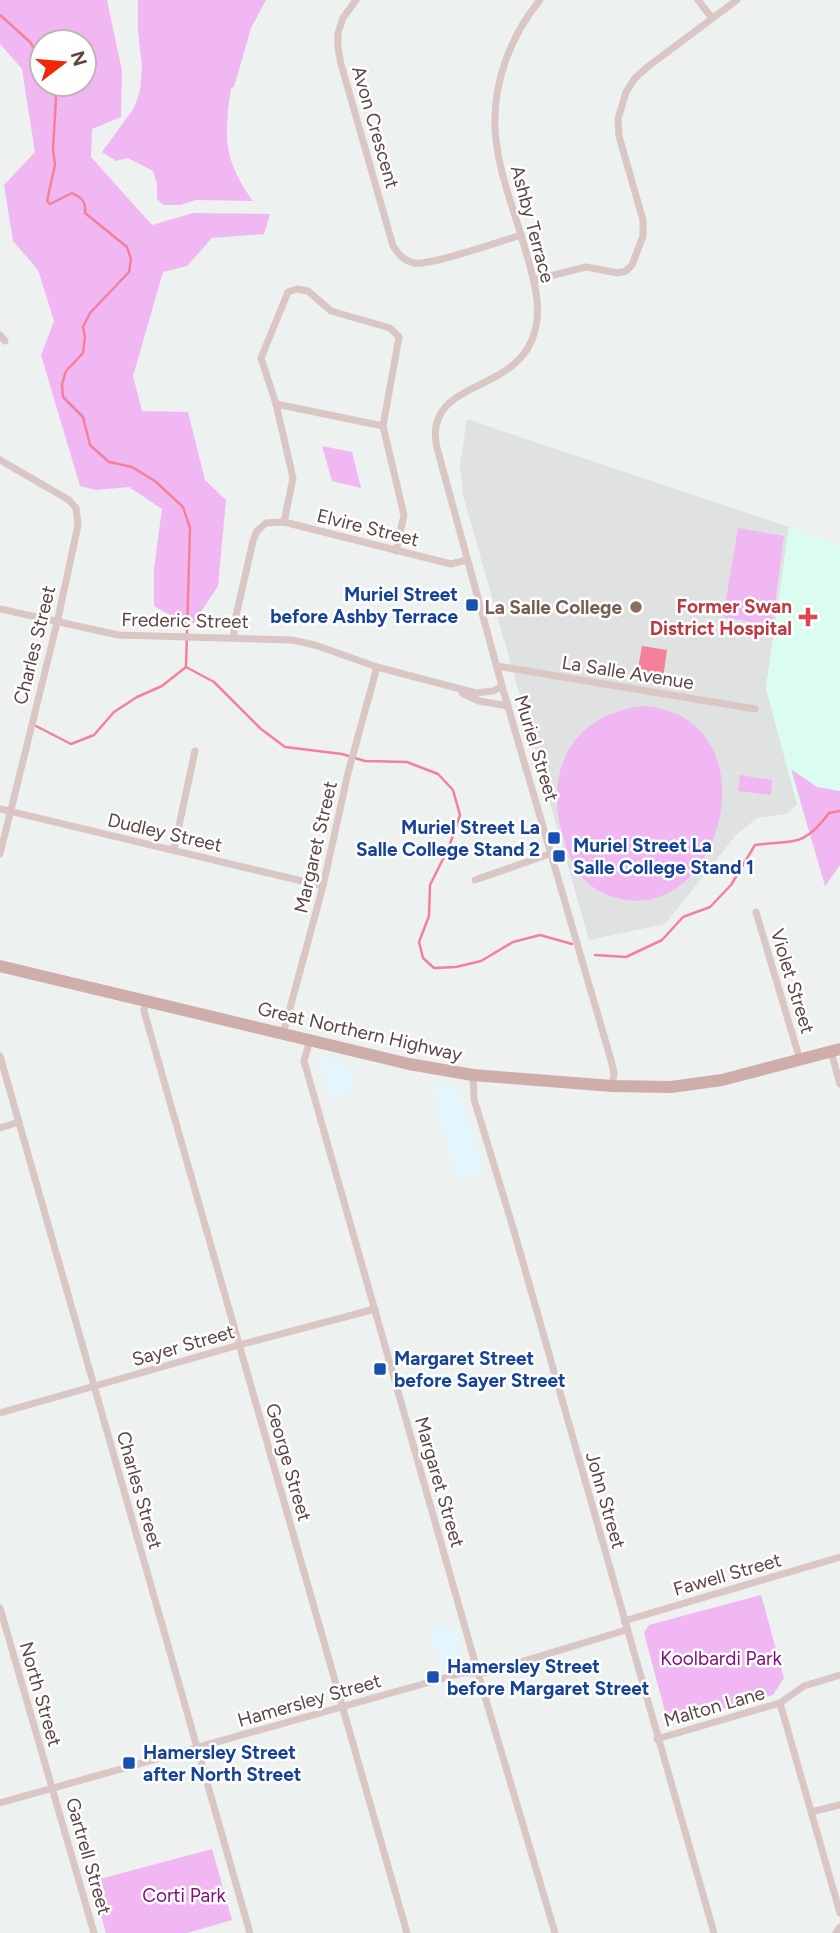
<svg xmlns="http://www.w3.org/2000/svg" width="840" height="1933" viewBox="0 0 840 1933" font-family="Figtree,sans-serif">
	<style>
		.commercial { fill: #e4f6fd }
		.education { fill: #dfe2e0 }
		.medical { fill: #dbfdf1 }
		.green { fill: #f0b7f3; fill-rule: evenodd }
		.water { fill: #f48099 }
		.lines { fill: none; stroke-linecap: round; stroke-linejoin: round }
		.stream { stroke: #f48099; stroke-width: 2.5 }
		.street { stroke: #d9c6c5; stroke-width: 7 }
		.primary { stroke: #cfadaa; stroke-width: 12 }
		.transit-dot { fill: #1a4fb4; stroke: #fff; stroke-width: 2.5 }
		.education-dot { fill: #8d6e63; stroke: #fff; stroke-width: 2.5 }
		.health-dot { fill: #e0444e; stroke: #fff; stroke-width: 2.5 }
		.labels { text-anchor: middle; stroke-width: 5; stroke-linejoin: round; paint-order: stroke }
		.street-label { font-size: 19px; fill: #5d4544; stroke: #fff }
		.transit-label { font-size: 19px; font-weight: bold; fill: #164399; stroke: #fff; text-anchor: start }
		.health-label { font-size: 19px; font-weight: bold; fill: #be3a42; stroke: #fff; text-anchor: end }
		.education-label { font-size: 19px; font-weight: bold; fill: #785e54; stroke: #fff; text-anchor: end }
		.park-label { font-size: 19px; fill: #850e7c; stroke: #fff }
	</style>
	<rect width="100%" height="100%" fill="#edf1ef"/>
	<g class="commercial">
		<path d="M 319,1056 L 347,1063 L 355,1090 L 331,1097 Z"/>
		<path d="M 431,1084 L 458,1086 L 483,1173 L 457,1180 Z"/>
		<path d="M 446,1626 L 448,1631 L 456,1630 L 463,1657 L 462,1660 L 441,1666 L 431,1630 Z"/>
	</g>
	<path class="education" d="M 467,419 L 789,527 L 766,688 L 797,804 L 787,814 L 757,818 L 736,835 L 665,924 L 589,940 L 463,495 L 460,465 Z"/>
	<path class="medical" d="M 789,527 L 840,546 L 840,793 L 797,804 L 766,688 Z"/>
	<g class="green">
		<path d="M 0,0 L 107,0 L 122,71 L 121,117 L 92,129 L 91,157 L 152,225 L 193,213 L 270,214 L 264,234 L 212,238 L 187,266 L 163,272 L 133,376 L 142,411 L 188,412 L 205,480 L 226,500 L 218,586 L 191,627 L 154,606 L 154,568 L 162,509 L 129,487 L 96,490 L 80,486 L 41,355 L 54,321 L 38,270 L 13,241 L 4,185 L 35,152 L 22,69 L 0,44 ZM 42,42 L 84,42 L 84,84 L 42,84 Z"/>
		<path d="M 138,0 L 266,0 L 251,28 L 234,87 L 231,88 C 224,138 223,159 253,201 L 196,200 L 180,205 L 164,205 L 157,199 L 157,184 L 153,171 L 128,158 L 116,161 L 102,152 L 134,108 L 140,91 L 142,66 L 138,31 Z"/>
		<path d="M 322,446 L 352,452 L 361,488 L 332,481 Z"/>
		<path d="M 738,528 L 784,536 L 772,626 L 723,617 Z"/>
		<path d="M 643,706 C 774,715 725,921 622,899 C 605,896 588,887 578,872 C 570,861 566,846 562,833 C 544,768 574,714 643,706 Z"/>
		<path d="M 791,769 L 817,787 L 840,791 L 840,865 L 825,886 Z"/>
		<path d="M 740,775 L 772,780 L 771,795 L 738,791 Z"/>
		<path d="M 761,1595 L 784,1678 L 773,1695 L 674,1723 L 667,1719 L 644,1633 L 649,1625 Z"/>
		<path d="M 212,1849 L 232,1920 L 187,1933 L 106,1933 L 92,1881 Z"/>
	</g>
	<path class="water" d="M 642,646 L 667,650 L 663,678 L 637,674 Z"/>
	<g class="lines">
		<g class="stream">
			<path d="M 0,15 L 30,42 L 42,61"/>
			<path d="M 51,84 L 56,98 L 53,149 L 55,165 L 47,201 L 50,204 L 72,193 C 82,198 86,201 85,213 L 127,247 L 131,259 L 129,272 L 90,313 L 83,327 L 85,337 L 83,353 L 66,371 L 62,384 L 63,397 L 83,417 L 90,445 L 109,462 L 132,467 L 155,481 L 183,507 L 190,528 L 186,667"/>
			<path d="M 186,667 L 214,682 L 261,729 L 285,747 L 342,754 L 365,761 L 407,762 L 438,774 L 453,790 L 460,815 L 449,847 L 430,885 L 429,916 L 419,942 L 423,958 L 434,968 L 456,967 L 481,961 L 513,942 L 540,935 L 572,944"/>
			<path d="M 36,726 L 71,744 L 94,735 L 114,712 L 137,697 L 162,686 L 186,667"/>
			<path d="M 595,955 L 626,957 L 662,940 L 683,917 L 710,907 L 731,885 L 755,845 C 794,840 803,848 829,813 L 840,811"/>
		</g>
		<g class="street">
			<path d="M 356,0 L 343,18 L 338,33 L 338,48 L 341,64 L 393,246 C 398,254 404,261 414,263 C 430,266 501,241 521,235"/>
			<path d="M 540,0 C 511,35 493,82 495,128 C 497,170 515,212 526,252 C 533,277 542,304 535,331 C 521,385 455,381 439,417 C 434,427 435,437 437,448 L 502,686 L 611,1060 L 614,1073 L 612,1086"/>
			<path d="M 698,0 L 712,18"/>
			<path d="M 534,280 L 586,267 L 618,273 L 626,271 L 632,265 L 643,236 L 643,220 L 619,136 L 618,119 L 626,92 L 635,78 L 650,65 L 737,0"/>
			<path d="M 0,335 L 5,341"/>
			<path d="M 276,404 L 383,426"/>
			<path d="M 0,460 L 69,500 L 76,508 L 78,525 L 57,623 L 0,854"/>
			<path d="M 284,522 L 293,478 L 276,404 L 261,358 L 288,292 L 297,289 L 308,291 L 331,311 L 390,328 L 399,337 L 383,426 L 404,515 L 396,551"/>
			<path d="M 0,609 L 118,635 L 292,640 L 315,645 L 377,667 L 476,693 L 493,691 L 502,686"/>
			<path d="M 234,637 L 234,625 L 253,541 L 257,531 L 266,523 L 284,522 L 451,564 L 467,560"/>
			<path d="M 497,666 L 755,709"/>
			<path d="M 462,693 L 479,701 L 508,706"/>
			<path d="M 0,809 L 323,886"/>
			<path d="M 174,849 L 195,751"/>
			<path d="M 475,880 L 552,853"/>
			<path d="M 756,912 L 800,1060"/>
			<path d="M 146,1000 L 144,1011 L 407,1933"/>
			<path d="M 283,1034 L 323,886 L 348,773 L 377,667"/>
			<path d="M 310,1040 L 304,1061 L 478,1673 L 555,1933"/>
			<path d="M 831,1052 L 840,1084"/>
			<path d="M 0,1056 L 250,1933"/>
			<path d="M 473,1075 L 474,1099 L 514,1231 L 714,1933"/>
			<path d="M 0,1128 L 19,1122"/>
			<path d="M 0,1413 L 239,1345 L 375,1309"/>
			<path d="M 0,1608 L 94,1933"/>
			<path d="M 624,1621 L 840,1557"/>
			<path d="M 780,1703 L 840,1913"/>
			<path d="M 657,1739 L 780,1703 L 804,1686 L 840,1675"/>
			<path d="M 0,1803 L 462,1673 L 485,1673 L 626,1630"/>
			<path d="M 811,1812 L 840,1805"/>
			<path d="M 836,1933 L 840,1927"/>
		</g>
		<path class="primary" d="M 0,966 L 409,1064 L 473,1075 L 612,1086 L 671,1087 L 722,1080 L 840,1049"/>
	</g>
	<g class="transit-dot">
		<rect x="465" y="598" width="14" height="14" rx="3.5"/>
		<rect x="547" y="831" width="14" height="14" rx="3.5"/>
		<rect x="552" y="849" width="14" height="14" rx="3.5"/>
		<rect x="373" y="1362" width="14" height="14" rx="3.5"/>
		<rect x="426" y="1670" width="14" height="14" rx="3.5"/>
		<rect x="122" y="1756" width="14" height="14" rx="3.5"/>
	</g>
	<circle class="education-dot" cx="636" cy="607" r="7"/>
	<path class="health-dot" d="M804.5 606.5h7v7h7v7h-7v7h-7v-7h-7v-7h7z"/>
	<g class="labels">
		<g class="street-label">
			<text transform="translate(376 127) rotate(74)" y="7">Avon Crescent</text>
			<text transform="translate(533 224) rotate(75)" y="7">Ashby Terrace</text>
			<text transform="translate(368 527) rotate(14)" y="7">Elvire Street</text>
			<text transform="translate(185 620) rotate(1)" y="7">Frederic Street</text>
			<text transform="translate(34 645) rotate(-76)" y="7">Charles Street</text>
			<text transform="translate(628 672) rotate(9)" y="7">La Salle Avenue</text>
			<text transform="translate(537 748) rotate(73)" y="7">Muriel Street</text>
			<text transform="translate(165 832) rotate(13)" y="7">Dudley Street</text>
			<text transform="translate(315 847) rotate(-77)" y="7">Margaret Street</text>
			<text transform="translate(793 981) rotate(73)" y="7">Violet Street</text>
			<text transform="translate(360 1031) rotate(13)" y="7">Great Northern Highway</text>
			<text transform="translate(183 1345) rotate(-16)" y="7">Sayer Street</text>
			<text transform="translate(289 1462) rotate(74)" y="7">George Street</text>
			<text transform="translate(440 1482) rotate(74)" y="7">Margaret Street</text>
			<text transform="translate(140 1490) rotate(74)" y="7">Charles Street</text>
			<text transform="translate(606 1500) rotate(74)" y="7">John Street</text>
			<text transform="translate(727 1574) rotate(-16)" y="7">Fawell Street</text>
			<text transform="translate(41 1694) rotate(74)" y="7">North Street</text>
			<text transform="translate(309 1700) rotate(-16)" y="7">Hamersley Street</text>
			<text transform="translate(714 1706) rotate(-16)" y="7">Malton Lane</text>
			<text transform="translate(89 1856) rotate(74)" y="7">Gartrell Street</text>
		</g>
		<g class="transit-label">
			<text x="458" y="601" text-anchor="end">Muriel Street<tspan x="458" dy="22">before Ashby Terrace</tspan></text>
			<text x="540" y="834" text-anchor="end">Muriel Street La<tspan x="540" dy="22">Salle College Stand 2</tspan></text>
			<text x="573" y="852">Muriel Street La<tspan x="573" dy="22">Salle College Stand 1</tspan></text>
			<text x="394" y="1365">Margaret Street<tspan x="394" dy="22">before Sayer Street</tspan></text>
			<text x="447" y="1673">Hamersley Street<tspan x="447" dy="22">before Margaret Street</tspan></text>
			<text x="143" y="1759">Hamersley Street<tspan x="143" dy="22">after North Street</tspan></text>
		</g>
		<g class="health-label">
			<text x="792" y="613">Former Swan<tspan x="792" dy="22">District Hospital</tspan></text>
		</g>
		<g class="education-label">
			<text x="622" y="614">La Salle College</text>
		</g>
		<g class="park-label">
			<text x="721" y="1665">Koolbardi Park</text>
			<text x="184" y="1902">Corti Park</text>
		</g>
	</g>
	<g transform="translate(63 63) rotate(74)"><circle r="33" fill="#ffffff" stroke="#beb5b4" stroke-width="2"/>
	<path d="M0-5L12 26L0 18L-12 26Z" fill="#f02808"/>
	<text y="-10" font-size="19" font-weight="bold" text-anchor="middle" fill="#5d4544">N</text>
	</g>
</svg>
